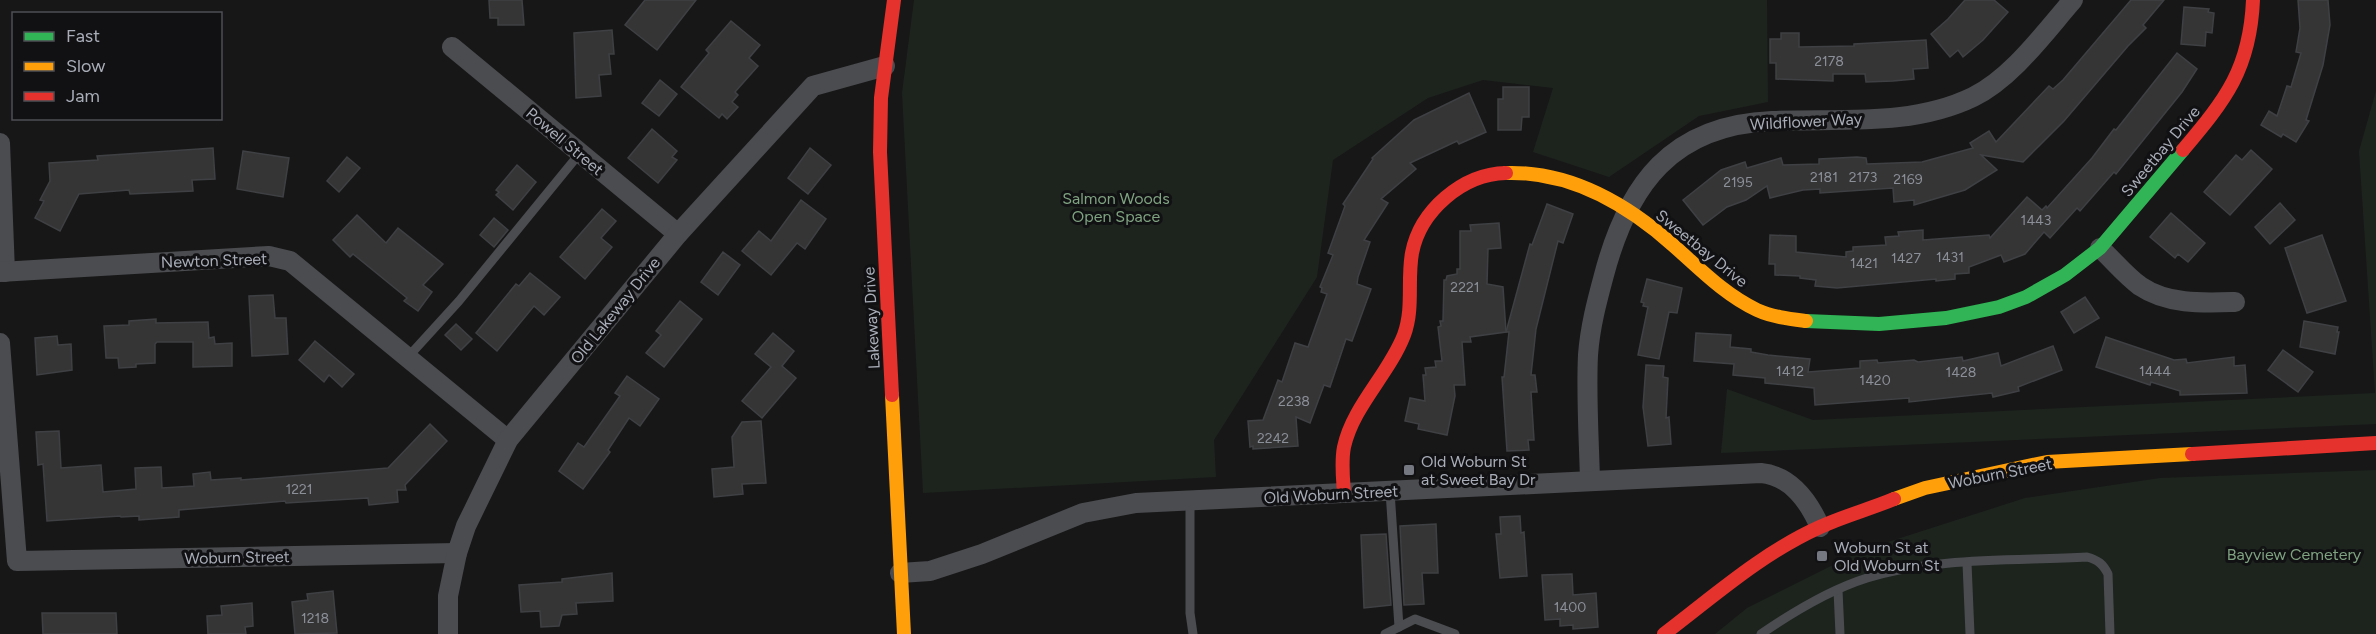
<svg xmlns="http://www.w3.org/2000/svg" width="2376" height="634" viewBox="0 0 2376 634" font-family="Figtree,sans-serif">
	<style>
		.green { fill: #1d241e }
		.building { fill: #353536; stroke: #3f4043; stroke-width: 1.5 }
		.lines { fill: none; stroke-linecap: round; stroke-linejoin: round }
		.lane { stroke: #4b4c50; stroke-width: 9 }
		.street { stroke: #4b4c50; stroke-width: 20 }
		.fast { stroke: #30b455; stroke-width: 14 }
		.slow { stroke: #ff9f0a; stroke-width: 14 }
		.jam { stroke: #e5322d; stroke-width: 14 }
		.poi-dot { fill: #757880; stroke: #111113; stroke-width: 2 }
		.labels { text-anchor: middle; stroke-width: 6; stroke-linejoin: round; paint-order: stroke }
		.number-label { font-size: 14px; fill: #8b8f98 }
		.street-label { font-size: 16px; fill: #a8adb8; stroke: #111113 }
		.park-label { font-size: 16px; fill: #7fa381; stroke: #111113 }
		.poi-label { font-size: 16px; fill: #a8adb8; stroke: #111113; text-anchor: start }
	</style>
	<rect width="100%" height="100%" fill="#171717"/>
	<g class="green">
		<path d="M 914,0 L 1767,0 L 1768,102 L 1699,116 L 1609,177 L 1533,152 L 1553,88 L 1483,80 L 1428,98 L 1333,160 L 1317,277 L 1214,440 L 1216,477 L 923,493 L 902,93 Z"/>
		<path d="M 2376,91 L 2376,424 L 1721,453 L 1727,389 L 1813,420 L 2375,393 L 2359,151 Z"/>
		<path d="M 2376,470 L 2376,634 L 1715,634 L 1747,608 L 1863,550 L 2025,498 L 2160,478 Z"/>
	</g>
	<g class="building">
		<path d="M 489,0 L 522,0 L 524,25 L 498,25 L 498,18 L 490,18 Z"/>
		<path d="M 645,0 L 696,0 L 657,50 L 625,25 Z"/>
		<path d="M 1965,0 L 1994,0 L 2008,12 L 1983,40 L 1963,57 L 1958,50 L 1950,57 L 1931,34 L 1948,19 Z"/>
		<path d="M 2131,0 L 2164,0 L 2143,25 L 2146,28 L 2128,46 L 2064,121 L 2023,162 L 1981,155 L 1997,170 L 1965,190 L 1914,205 L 1914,200 L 1894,202 L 1893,188 L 1820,193 L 1820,189 L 1803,190 L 1770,198 L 1767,186 L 1746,200 L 1727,207 L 1703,225 L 1683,200 L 1721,170 L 1745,162 L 1747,168 L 1781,158 L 1783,165 L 1819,164 L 1819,159 L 1857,157 L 1866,158 L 1867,164 L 1922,162 L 1973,148 L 1970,143 L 1989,131 L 1996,142 L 2049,86 L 2053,89 L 2063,80 Z"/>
		<path d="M 2298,0 L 2328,0 L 2330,25 L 2323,65 L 2306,120 L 2309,121 L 2296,142 L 2283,134 L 2281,137 L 2261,125 L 2269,111 L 2277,116 L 2287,86 L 2291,87 L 2301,53 L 2296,52 L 2300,28 Z"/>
		<path d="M 2184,7 L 2209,9 L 2208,12 L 2214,13 L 2212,33 L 2206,32 L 2205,46 L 2181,44 Z"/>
		<path d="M 731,21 L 760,45 L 749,58 L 758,66 L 735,92 L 738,95 L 732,102 L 738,107 L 727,119 L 722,114 L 719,118 L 681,87 L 709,53 L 706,50 Z"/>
		<path d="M 612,30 L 614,54 L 609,54 L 611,74 L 599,75 L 601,96 L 576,98 L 574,33 Z"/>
		<path d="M 1781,33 L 1799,33 L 1799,47 L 1854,46 L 1854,44 L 1926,40 L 1928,68 L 1913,69 L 1914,79 L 1893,81 L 1866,82 L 1865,74 L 1833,74 L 1833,81 L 1776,79 L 1776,63 L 1770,63 L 1770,39 L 1781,39 Z"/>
		<path d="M 2177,53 L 2197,69 L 2182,92 L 2116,174 L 2114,172 L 2080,211 L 2077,208 L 2050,238 L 2044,232 L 2025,254 L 2004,262 L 2001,255 L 1969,267 L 1969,273 L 1955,274 L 1955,279 L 1936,281 L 1936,279 L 1837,288 L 1815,286 L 1816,280 L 1800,278 L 1800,276 L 1775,275 L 1775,264 L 1769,264 L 1770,235 L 1796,236 L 1796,252 L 1846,257 L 1846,252 L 1853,251 L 1853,247 L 1886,245 L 1885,237 L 1899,236 L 1898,232 L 1923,230 L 1923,240 L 1989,235 L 1990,238 L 2027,197 L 2042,210 L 2046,206 L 2047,208 L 2092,158 L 2114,129 L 2116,130 Z"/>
		<path d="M 660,80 L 677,94 L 659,116 L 642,103 Z"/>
		<path d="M 1503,87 L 1529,87 L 1529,117 L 1522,117 L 1521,130 L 1498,130 L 1498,99 L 1503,99 Z"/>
		<path d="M 1469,93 L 1486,132 L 1459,144 L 1457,141 L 1410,163 L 1416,169 L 1381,199 L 1388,203 L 1364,240 L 1370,242 L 1358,277 L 1357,284 L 1371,289 L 1352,341 L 1346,339 L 1330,387 L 1324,385 L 1310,423 L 1296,417 L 1298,446 L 1253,449 L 1253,446 L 1250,447 L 1248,421 L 1263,420 L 1278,380 L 1282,382 L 1295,343 L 1308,347 L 1327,294 L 1321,292 L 1322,288 L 1320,287 L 1333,255 L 1328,253 L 1345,206 L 1343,204 L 1373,159 L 1372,158 L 1414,120 Z"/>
		<path d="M 652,129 L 677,151 L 672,157 L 677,160 L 658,183 L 628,158 Z"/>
		<path d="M 213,148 L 215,179 L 192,180 L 193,191 L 130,194 L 129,190 L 79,194 L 60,231 L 35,218 L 44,201 L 40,200 L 50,181 L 49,163 L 98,160 L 97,156 Z"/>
		<path d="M 810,148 L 831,165 L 808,194 L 788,178 Z"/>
		<path d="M 2251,150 L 2272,169 L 2230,215 L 2204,192 L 2236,155 L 2242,160 Z"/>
		<path d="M 243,151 L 289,158 L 283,197 L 237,189 Z"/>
		<path d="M 347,157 L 360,168 L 339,192 L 327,181 Z"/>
		<path d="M 517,165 L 536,182 L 513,210 L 496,195 L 499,192 L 496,190 Z"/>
		<path d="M 801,200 L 826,219 L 805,249 L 797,243 L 771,275 L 742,251 L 759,231 L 771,241 Z"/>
		<path d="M 2280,203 L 2295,220 L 2270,244 L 2255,227 Z"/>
		<path d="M 1547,204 L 1573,214 L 1563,243 L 1558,241 L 1536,329 L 1531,375 L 1535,375 L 1537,392 L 1531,392 L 1534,440 L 1528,440 L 1529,450 L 1507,451 L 1502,377 L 1504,377 L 1509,332 L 1506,332 L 1530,244 L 1532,245 Z"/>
		<path d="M 602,209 L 616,221 L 601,238 L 612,247 L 585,279 L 560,257 Z"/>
		<path d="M 2171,213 L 2205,243 L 2188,262 L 2178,254 L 2175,258 L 2150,237 Z"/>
		<path d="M 357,215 L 386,243 L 398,228 L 443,264 L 423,285 L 432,292 L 418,311 L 404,301 L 407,298 L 353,254 L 350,257 L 333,240 Z"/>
		<path d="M 494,218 L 508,230 L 494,247 L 480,235 Z"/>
		<path d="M 1499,223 L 1501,248 L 1488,249 L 1487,284 L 1503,287 L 1506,332 L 1470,337 L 1471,342 L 1462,342 L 1465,385 L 1454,385 L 1455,396 L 1447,435 L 1418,429 L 1419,424 L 1405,421 L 1410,398 L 1425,401 L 1423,375 L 1426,375 L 1425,368 L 1436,367 L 1435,361 L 1442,361 L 1438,327 L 1441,326 L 1440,321 L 1443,321 L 1444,280 L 1446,280 L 1447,276 L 1457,274 L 1457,269 L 1460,269 L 1460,231 L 1471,231 L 1470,225 Z"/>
		<path d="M 2322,235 L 2346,301 L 2307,313 L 2285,248 Z"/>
		<path d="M 723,252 L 740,265 L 718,295 L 701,282 Z"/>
		<path d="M 530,273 L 560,297 L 544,315 L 534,306 L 497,351 L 476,333 L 516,284 L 519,286 Z"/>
		<path d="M 1647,279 L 1682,288 L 1677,313 L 1669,312 L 1659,359 L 1638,355 L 1648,307 L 1643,306 L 1644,303 L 1641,302 Z"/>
		<path d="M 273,295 L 275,318 L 286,318 L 288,354 L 252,356 L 249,296 Z"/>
		<path d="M 2085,297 L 2099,318 L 2074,333 L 2061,312 Z"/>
		<path d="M 680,301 L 702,319 L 664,367 L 646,353 L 661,335 L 656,331 Z"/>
		<path d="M 156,319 L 156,323 L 208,322 L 209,338 L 214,337 L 215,344 L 232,343 L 232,366 L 193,367 L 193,342 L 157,342 L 155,344 L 155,363 L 136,364 L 136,367 L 119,368 L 118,358 L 106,358 L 104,326 L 129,325 L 129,321 Z"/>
		<path d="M 2304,321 L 2338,327 L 2337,332 L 2339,332 L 2335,354 L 2300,347 Z"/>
		<path d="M 456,324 L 472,339 L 461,350 L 445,335 Z"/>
		<path d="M 773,333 L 794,351 L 782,366 L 796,378 L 762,418 L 742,401 L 771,367 L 755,354 Z"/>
		<path d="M 1696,333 L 1731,335 L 1730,347 L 1751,349 L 1751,352 L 1768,355 L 1810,359 L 1808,372 L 1860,368 L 1860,361 L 1877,360 L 1878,363 L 1914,360 L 1918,362 L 1962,357 L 1963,361 L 1998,353 L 2001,366 L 2053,346 L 2062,370 L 2018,387 L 2019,391 L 1993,397 L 1992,393 L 1909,402 L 1909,398 L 1815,405 L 1814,388 L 1765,383 L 1765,378 L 1733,375 L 1734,364 L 1694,361 Z"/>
		<path d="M 57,336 L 58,345 L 71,344 L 72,370 L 37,375 L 35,338 Z"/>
		<path d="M 2106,337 L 2174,360 L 2186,359 L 2187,363 L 2234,357 L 2234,366 L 2245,365 L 2247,393 L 2180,395 L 2180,391 L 2151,382 L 2150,385 L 2096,367 Z"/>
		<path d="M 315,341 L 354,374 L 342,387 L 329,375 L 324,382 L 299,360 Z"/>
		<path d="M 2283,350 L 2313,372 L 2298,392 L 2268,370 Z"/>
		<path d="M 1646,365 L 1664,366 L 1663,377 L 1668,378 L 1666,418 L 1669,417 L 1671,444 L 1648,446 L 1643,407 Z"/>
		<path d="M 627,376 L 659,399 L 640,426 L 629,418 L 608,450 L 610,452 L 583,489 L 559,471 L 578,443 L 584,447 L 620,396 L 615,393 Z"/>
		<path d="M 761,421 L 766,483 L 742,484 L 743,494 L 714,497 L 712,469 L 734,467 L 732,437 L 742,422 Z"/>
		<path d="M 430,424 L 447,441 L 405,485 L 406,490 L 397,490 L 398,502 L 369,505 L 368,498 L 286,503 L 285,501 L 179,510 L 179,517 L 139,520 L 139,516 L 121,517 L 120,516 L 47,521 L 43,464 L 38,465 L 36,432 L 59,431 L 61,468 L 101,465 L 103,492 L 136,489 L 135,468 L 161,467 L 162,488 L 194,486 L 193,474 L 210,472 L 211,480 L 241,478 L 241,480 L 388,468 Z"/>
		<path d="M 1520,516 L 1521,533 L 1524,532 L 1527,576 L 1500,578 L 1496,534 L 1501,534 L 1500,517 Z"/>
		<path d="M 1436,524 L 1438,573 L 1422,573 L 1424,604 L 1404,605 L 1400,526 Z"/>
		<path d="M 1386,534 L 1391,605 L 1364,608 L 1361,535 Z"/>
		<path d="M 612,573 L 613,601 L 576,603 L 577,614 L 562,615 L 559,626 L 541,627 L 540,611 L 521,612 L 519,585 L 562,582 L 562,579 Z"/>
		<path d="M 1572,574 L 1573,595 L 1596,593 L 1598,627 L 1573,629 L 1573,625 L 1560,626 L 1560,619 L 1545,620 L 1542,575 Z"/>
		<path d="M 333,591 L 337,633 L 295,634 L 292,602 L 308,600 L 307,594 Z"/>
		<path d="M 252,603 L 253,626 L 245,627 L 246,634 L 208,634 L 207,616 L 222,615 L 221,606 Z"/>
		<path d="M 42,613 L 116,613 L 117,634 L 43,634 Z"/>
	</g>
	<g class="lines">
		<g class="lane">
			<path d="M 408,357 L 459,301 L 580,153"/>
			<path d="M 1390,491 L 1399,627"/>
			<path d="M 1190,501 L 1190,613 L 1193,634"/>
			<path d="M 1967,563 L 1970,634"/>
			<path d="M 1838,590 L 1840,634"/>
			<path d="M 1385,634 L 1415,619 L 1455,634"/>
			<path d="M 1761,634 C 1793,612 1829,590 1867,578 C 1933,557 2017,561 2087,557 C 2098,560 2103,564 2108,574 L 2110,634"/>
		</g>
		<g class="street">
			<path d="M 452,47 L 678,234"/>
			<path d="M 0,143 L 5,272"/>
			<path d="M 2100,248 C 2113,260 2126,276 2140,286 C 2168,305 2204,303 2235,302"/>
			<path d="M 0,272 L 269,256 L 290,261 L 508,440"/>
			<path d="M 0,343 L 17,561 L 457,553"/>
			<path d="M 1590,481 C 1589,439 1586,397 1588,355 C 1590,327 1597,301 1604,275 C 1628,184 1672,125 1772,121 C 1839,118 1911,127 1973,97 C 2012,78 2045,32 2073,0"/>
			<path d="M 900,573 L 930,571 L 982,554 L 1083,513 L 1136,503 L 1761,473 C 1792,476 1809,502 1820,527"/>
			<path d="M 448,634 L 448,596 L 457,553 L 466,526 L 508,440 L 678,234 L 813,86 L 885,66"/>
		</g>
		<path class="fast" d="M 1806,321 L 1879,324 L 1946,318 L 1999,307 L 2026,297 L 2065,275 L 2100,248 L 2183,150"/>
		<g class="slow">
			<path d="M 1506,173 C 1569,171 1627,204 1674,246 C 1700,269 1725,295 1757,310 C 1772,317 1790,319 1806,321"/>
			<path d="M 892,395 L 904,634"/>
			<path d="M 1894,499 L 1925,488 L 2047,462 L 2192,454"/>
		</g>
		<g class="jam">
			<path d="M 2183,150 C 2226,99 2250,69 2253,0"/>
			<path d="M 892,395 L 880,152 L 881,98 L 894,0"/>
			<path d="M 2192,454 L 2376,443"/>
			<path d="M 1344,493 C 1343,478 1341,462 1344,447 C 1353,406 1389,374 1404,335 C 1414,308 1407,281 1412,253 C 1420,211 1462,174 1506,173"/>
			<path d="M 1664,634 C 1714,596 1762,553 1820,527 C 1844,516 1870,509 1894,499"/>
		</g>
	</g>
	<g class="poi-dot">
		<rect x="1403" y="464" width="12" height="12" rx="3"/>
		<rect x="1816" y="550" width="12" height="12" rx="3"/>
	</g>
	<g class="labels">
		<g class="number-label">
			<text x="1829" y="66">2178</text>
			<text x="1824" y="182">2181</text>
			<text x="1863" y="182">2173</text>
			<text x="1908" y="184">2169</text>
			<text x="1738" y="187">2195</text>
			<text x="2036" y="225">1443</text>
			<text x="1950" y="262">1431</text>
			<text x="1906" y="263">1427</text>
			<text x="1864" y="268">1421</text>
			<text x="1465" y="292">2221</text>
			<text x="1790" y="376">1412</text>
			<text x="2155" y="376">1444</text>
			<text x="1961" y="377">1428</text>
			<text x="1875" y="385">1420</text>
			<text x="1294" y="406">2238</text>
			<text x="1273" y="443">2242</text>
			<text x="299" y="494">1221</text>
			<text x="1570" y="612">1400</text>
			<text x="315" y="623">1218</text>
		</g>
		<g class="street-label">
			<text transform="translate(1806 121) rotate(-3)" y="6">Wildflower Way</text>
			<text transform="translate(565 141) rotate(40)" y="6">Powell Street</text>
			<text transform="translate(2160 151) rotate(-50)" y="6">Sweetbay Drive</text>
			<text transform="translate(1702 248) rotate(39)" y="6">Sweetbay Drive</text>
			<text transform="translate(214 260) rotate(-2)" y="6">Newton Street</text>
			<text transform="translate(615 310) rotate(-51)" y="6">Old Lakeway Drive</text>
			<text transform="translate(871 318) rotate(-93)" y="6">Lakeway Drive</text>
			<text transform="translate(2000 473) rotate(-11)" y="6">Woburn Street</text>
			<text transform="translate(1331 494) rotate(-3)" y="6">Old Woburn Street</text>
			<text transform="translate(237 557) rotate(-1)" y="6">Woburn Street</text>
		</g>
		<g class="park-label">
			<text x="1116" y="204">Salmon Woods<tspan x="1116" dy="18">Open Space</tspan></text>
			<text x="2294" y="560">Bayview Cemetery</text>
		</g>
		<g class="poi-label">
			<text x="1421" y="467">Old Woburn St<tspan x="1421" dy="18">at Sweet Bay Dr</tspan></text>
			<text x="1834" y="553">Woburn St at<tspan x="1834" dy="18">Old Woburn St</tspan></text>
		</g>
	</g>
	<rect x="12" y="12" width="210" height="108" fill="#111113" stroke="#4d4f55" stroke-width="1.5"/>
	<rect x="24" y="32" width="30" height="9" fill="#30b455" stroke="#4d4f55" stroke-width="1.5"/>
	<text x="66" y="42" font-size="18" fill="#a8adb8">Fast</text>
	<rect x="24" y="62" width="30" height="9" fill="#ff9f0a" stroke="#4d4f55" stroke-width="1.5"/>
	<text x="66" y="72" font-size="18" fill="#a8adb8">Slow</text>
	<rect x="24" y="92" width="30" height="9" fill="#e5322d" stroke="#4d4f55" stroke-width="1.5"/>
	<text x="66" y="102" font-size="18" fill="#a8adb8">Jam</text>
</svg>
